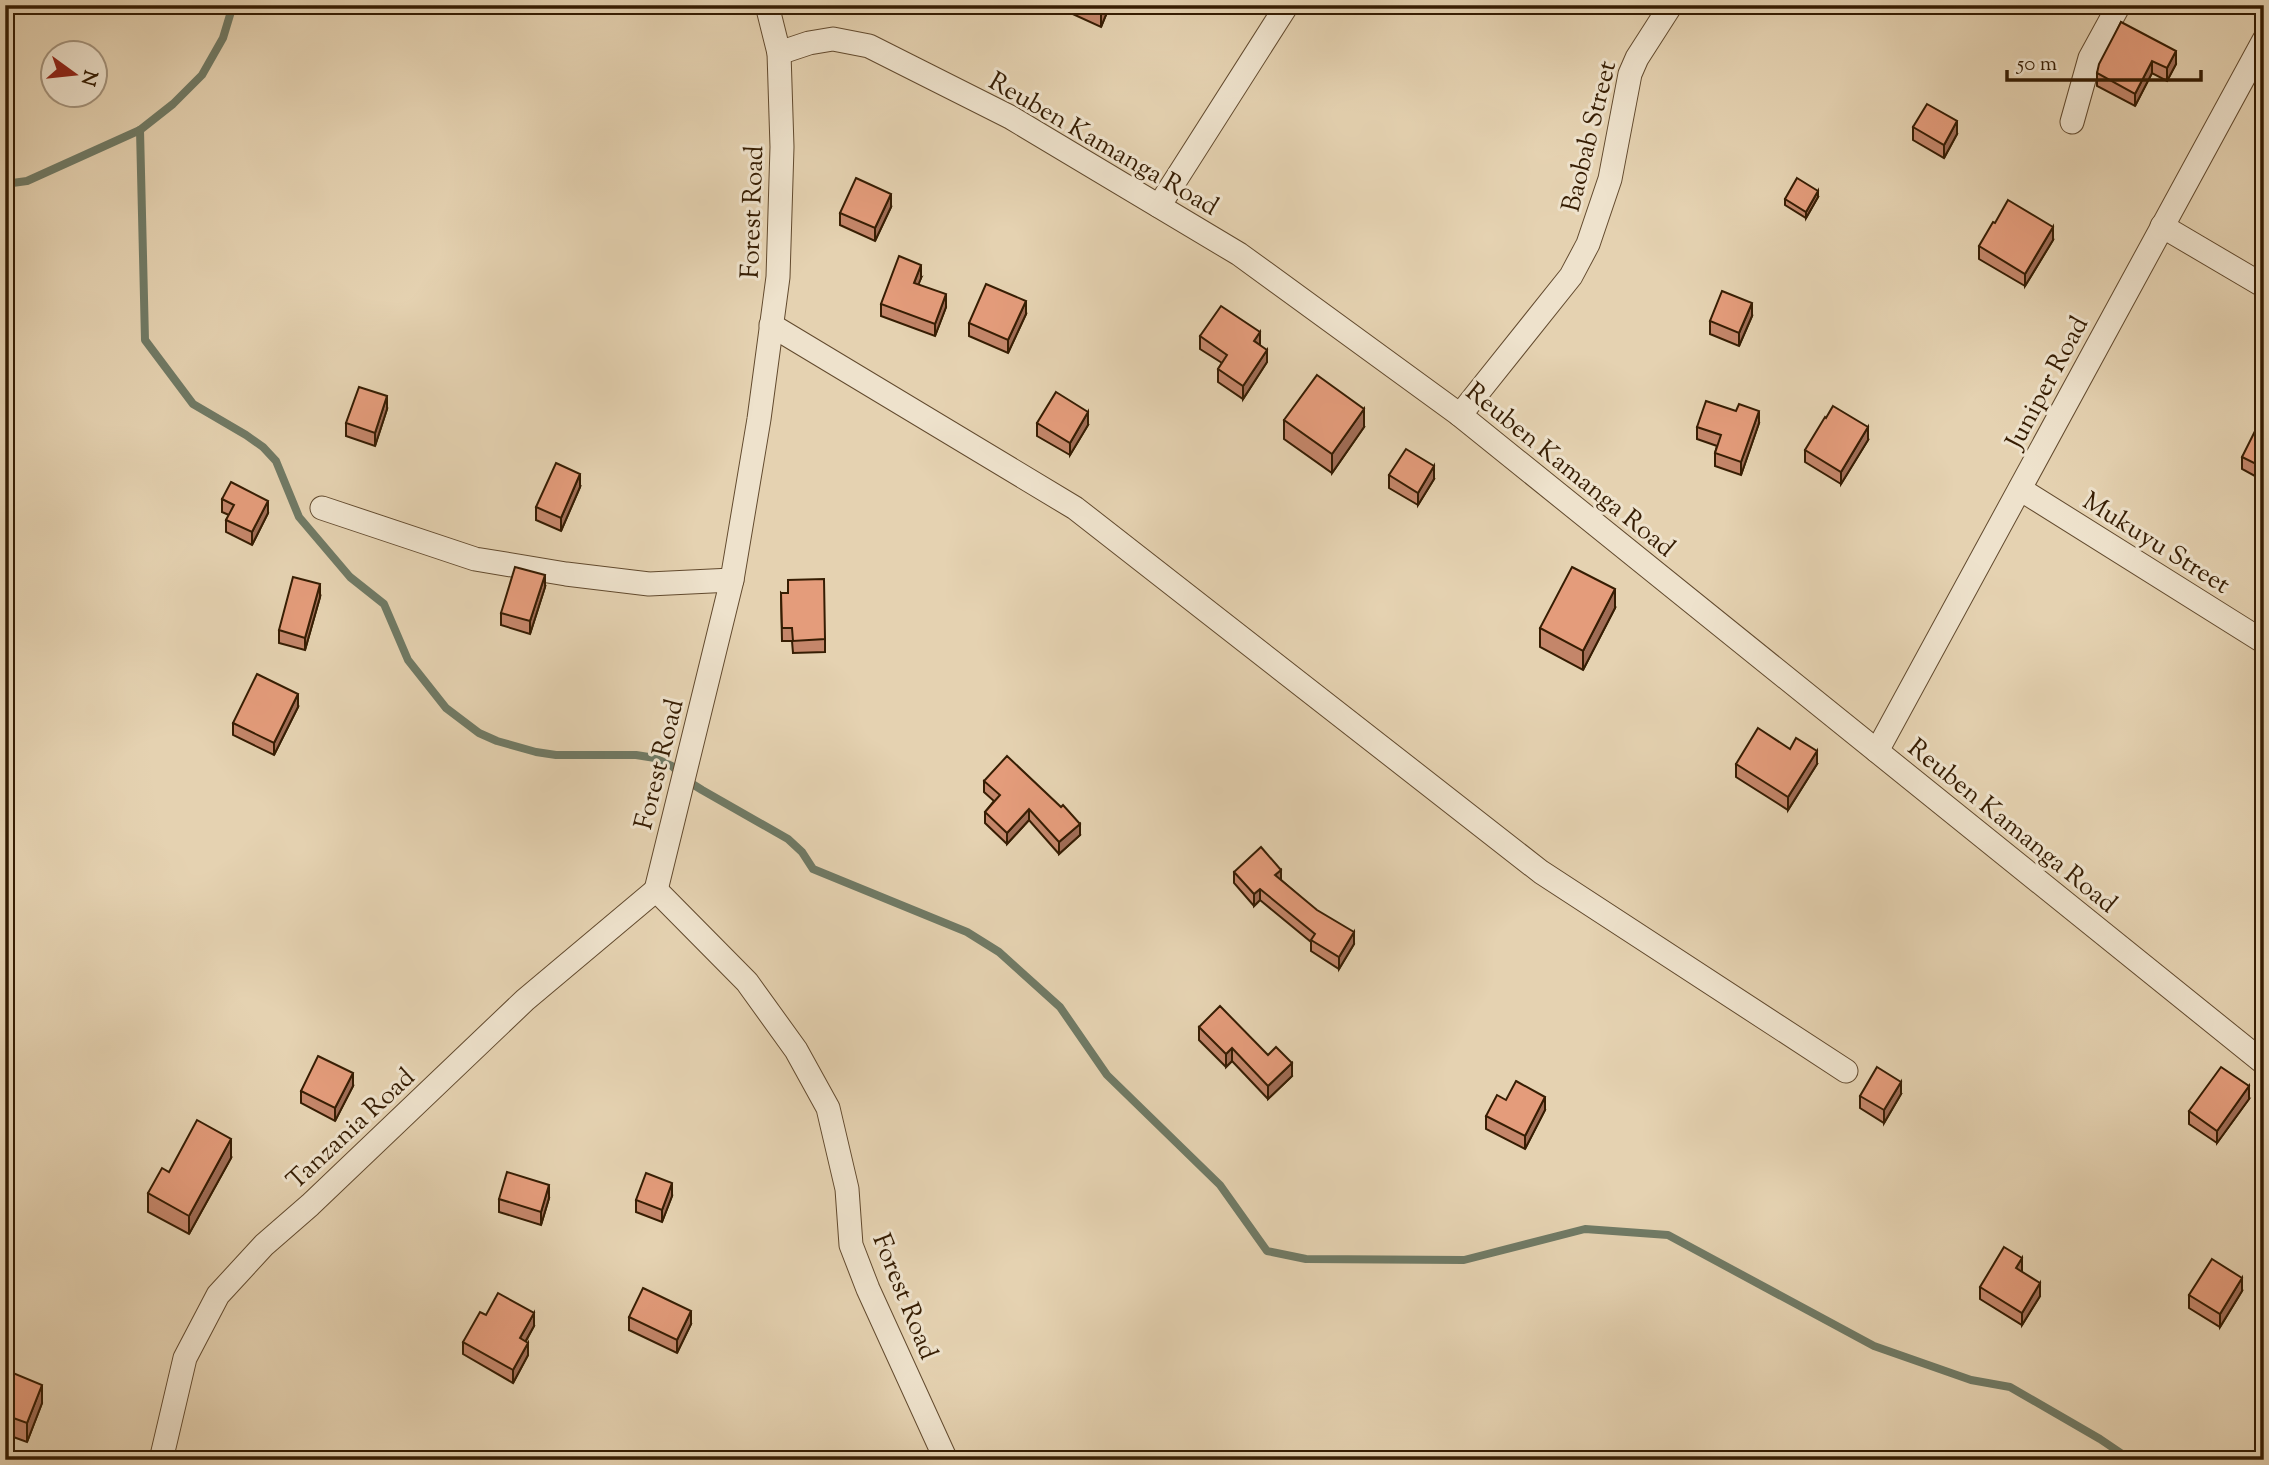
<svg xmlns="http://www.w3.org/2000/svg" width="2269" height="1465" viewBox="0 0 2269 1465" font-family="'Sorts Mill Goudy',serif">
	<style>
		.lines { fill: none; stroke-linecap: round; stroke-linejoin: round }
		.stream { stroke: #707a65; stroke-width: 8 }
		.street-casing { stroke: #624a2e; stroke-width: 25 }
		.street { stroke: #eee2cc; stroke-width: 23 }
		.wall { fill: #c4866a; stroke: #361d03; stroke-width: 2 }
		.shaded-wall { fill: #a06d56; stroke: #361d03; stroke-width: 2 }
		.building { fill: #e49c7b; stroke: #361d03; stroke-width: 2 }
		.labels { text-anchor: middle; stroke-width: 6; stroke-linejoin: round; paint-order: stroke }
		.street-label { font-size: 26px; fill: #361d03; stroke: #eee2cc }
	</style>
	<rect width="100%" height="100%" fill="#e5d2b1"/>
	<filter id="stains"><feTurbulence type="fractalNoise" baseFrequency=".00286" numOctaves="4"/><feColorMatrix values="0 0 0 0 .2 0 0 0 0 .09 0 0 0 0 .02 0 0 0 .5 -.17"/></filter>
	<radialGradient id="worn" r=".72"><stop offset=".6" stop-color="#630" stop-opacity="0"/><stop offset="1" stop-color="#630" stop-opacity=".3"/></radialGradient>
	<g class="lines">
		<g class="stream">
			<path d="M 140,130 L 145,340 L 193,404 L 246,435 L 263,447 L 276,461 L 299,517 L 350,577 L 384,604 L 408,660 L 446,708 L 479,733 L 497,741 L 536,752 L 556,755 L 636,755 L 655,758 L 672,766 L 686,780 L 702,790 L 788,839 L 802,852 L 813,869 L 967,932 L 999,952 L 1060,1007 L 1107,1075 L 1220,1185 L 1267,1251 L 1306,1259 L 1464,1260 L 1585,1229 L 1668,1235 L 1874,1346 L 1971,1380 L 2010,1387 L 2100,1439 L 2131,1460"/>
			<path d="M 5,184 L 27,181 L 140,130 L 173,104 L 202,75 L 223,38 L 233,5"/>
		</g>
		<defs>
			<g id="street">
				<path d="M 779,53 L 809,43 L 833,39 L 869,46 L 1010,117 L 1239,254 L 1460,415 L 2264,1063"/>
				<path d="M 2072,122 L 2090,58 L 2119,5"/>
				<path d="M 1159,206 L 1287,5"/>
				<path d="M 2162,226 L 2264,286"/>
				<path d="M 771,325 L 1075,508 L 1541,872 L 1846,1071"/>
				<path d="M 1460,415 L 1571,276 L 1588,244 L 1610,179 L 1630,74 L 1637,58 L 1671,5"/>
				<path d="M 2020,489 L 2264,642"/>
				<path d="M 322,508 L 475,559 L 566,574 L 649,584 L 732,580"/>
				<path d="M 1877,751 L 2264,40"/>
				<path d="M 656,890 L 732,580 L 759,419 L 778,277 L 782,147 L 779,53 L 767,5"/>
				<path d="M 656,890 L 747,982 L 796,1050 L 828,1108 L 847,1189 L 851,1245 L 868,1289 L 946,1460"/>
				<path d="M 161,1460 L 185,1358 L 218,1295 L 264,1245 L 310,1205 L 525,1000 L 656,890"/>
			</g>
		</defs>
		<use href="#street" class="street-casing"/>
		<use href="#street" class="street"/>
	</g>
	<g class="wall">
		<path d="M 1053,5 L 1110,5 L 1101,27 Z"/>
		<path d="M 2121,22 L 2176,64 L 2167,81 L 2152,73 L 2135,106 L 2097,86 L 2097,73 Z"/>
		<path d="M 1913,127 L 1957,134 L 1944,158 L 1913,140 Z"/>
		<path d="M 1818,197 L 1806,218 L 1785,205 L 1785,199 Z"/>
		<path d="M 891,207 L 875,241 L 840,225 L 840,213 Z"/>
		<path d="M 2053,240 L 2025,286 L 1979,259 L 1979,246 Z"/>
		<path d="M 921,278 L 918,284 L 946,307 L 935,336 L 881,316 L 881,304 Z"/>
		<path d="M 1026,314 L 1008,353 L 969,336 L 969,323 Z"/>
		<path d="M 1752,316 L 1739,346 L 1710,334 L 1710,321 Z"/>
		<path d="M 1200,336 L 1260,345 L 1267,362 L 1243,399 L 1218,382 L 1218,369 L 1222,363 L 1200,349 Z"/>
		<path d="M 387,409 L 375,446 L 346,436 L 346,423 Z"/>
		<path d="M 1284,420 L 1364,427 L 1332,473 L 1284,439 Z"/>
		<path d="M 1037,423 L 1088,425 L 1070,455 L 1037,436 Z"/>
		<path d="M 1759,423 L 1741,475 L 1715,466 L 1715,453 L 1717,446 L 1697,439 L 1697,427 Z"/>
		<path d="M 2264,433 L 2264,481 L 2242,469 L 2242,457 Z"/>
		<path d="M 1868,440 L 1841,484 L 1805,462 L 1805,450 Z"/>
		<path d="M 1389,475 L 1434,479 L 1418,505 L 1389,488 Z"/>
		<path d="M 580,487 L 561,531 L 536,520 L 536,507 Z"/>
		<path d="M 222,499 L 268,513 L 252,545 L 226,532 L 226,520 L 229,515 L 222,512 Z"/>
		<path d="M 545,587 L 530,634 L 501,625 L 501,613 Z"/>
		<path d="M 781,593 L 825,639 L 825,652 L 793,653 L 792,641 L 782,641 Z"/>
		<path d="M 320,597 L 305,650 L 279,643 L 279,630 Z"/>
		<path d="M 1615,608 L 1583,670 L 1540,647 L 1540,628 Z"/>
		<path d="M 298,707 L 274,755 L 233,735 L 233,723 Z"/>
		<path d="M 1736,764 L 1817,764 L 1788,810 L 1736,777 Z"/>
		<path d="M 984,781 L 1080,835 L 1059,854 L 1029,820 L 1007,844 L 985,823 L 985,812 L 994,801 L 984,792 Z"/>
		<path d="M 1234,872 L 1281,880 L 1354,944 L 1339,969 L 1311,951 L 1311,942 L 1260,900 L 1254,906 L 1234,883 Z"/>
		<path d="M 1199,1027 L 1268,1055 L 1292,1076 L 1268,1099 L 1232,1061 L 1226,1067 L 1199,1040 Z"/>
		<path d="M 353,1086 L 335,1121 L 301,1103 L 301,1091 Z"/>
		<path d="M 1901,1094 L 1884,1123 L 1860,1108 L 1860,1096 Z"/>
		<path d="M 2249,1099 L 2217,1143 L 2189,1124 L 2189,1111 Z"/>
		<path d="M 1506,1100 L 1545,1110 L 1525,1149 L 1486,1129 L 1486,1116 Z"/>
		<path d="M 231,1158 L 189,1234 L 148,1212 L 148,1193 L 169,1172 Z"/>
		<path d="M 672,1196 L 662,1222 L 636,1212 L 636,1200 Z"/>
		<path d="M 549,1198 L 541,1225 L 499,1212 L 499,1199 Z"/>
		<path d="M 2022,1271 L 2021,1272 L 2040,1296 L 2022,1325 L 1980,1299 L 1980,1287 Z"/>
		<path d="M 2242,1291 L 2220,1327 L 2189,1308 L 2189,1295 Z"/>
		<path d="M 486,1315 L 534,1326 L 526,1341 L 528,1355 L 513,1383 L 463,1354 L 463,1342 Z"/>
		<path d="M 629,1317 L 691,1324 L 677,1353 L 629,1330 Z"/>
		<path d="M 5,1367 L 42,1403 L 27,1442 L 5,1434 Z"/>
	</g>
	<g class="shaded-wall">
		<path d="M 1105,5 L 1110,5 L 1101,27 L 1101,14 Z"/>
		<path d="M 2176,51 L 2176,64 L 2167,81 L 2167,68 Z"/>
		<path d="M 2152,61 L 2152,73 L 2135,106 L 2135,94 Z"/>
		<path d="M 1957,121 L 1957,134 L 1944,158 L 1944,145 Z"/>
		<path d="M 1818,191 L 1818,197 L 1806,218 L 1806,212 Z"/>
		<path d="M 891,194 L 891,207 L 875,241 L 875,228 Z"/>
		<path d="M 2053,227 L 2053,240 L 2025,286 L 2025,274 Z"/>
		<path d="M 921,265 L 921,278 L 914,296 L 914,283 Z"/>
		<path d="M 946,294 L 946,307 L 935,336 L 935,324 Z"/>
		<path d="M 1026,301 L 1026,314 L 1008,353 L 1008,340 Z"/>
		<path d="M 1752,303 L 1752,316 L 1739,346 L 1739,333 Z"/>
		<path d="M 1260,332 L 1260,345 L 1254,341 Z"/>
		<path d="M 1267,350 L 1267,362 L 1243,399 L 1243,386 Z"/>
		<path d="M 387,396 L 387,409 L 375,446 L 375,433 Z"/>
		<path d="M 1364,409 L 1364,427 L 1332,473 L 1332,454 Z"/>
		<path d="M 1759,411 L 1759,423 L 1741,475 L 1741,462 Z"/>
		<path d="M 1088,412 L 1088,425 L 1070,455 L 1070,443 Z"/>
		<path d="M 1868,427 L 1868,440 L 1841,484 L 1841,472 Z"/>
		<path d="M 1434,466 L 1434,479 L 1418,505 L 1418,493 Z"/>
		<path d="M 580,474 L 580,487 L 561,531 L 561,518 Z"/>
		<path d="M 268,501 L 268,513 L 252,545 L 252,532 Z"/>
		<path d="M 545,575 L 545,587 L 530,634 L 530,621 Z"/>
		<path d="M 320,584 L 320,597 L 305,650 L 305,638 Z"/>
		<path d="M 1615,589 L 1615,608 L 1583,670 L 1583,651 Z"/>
		<path d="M 298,694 L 298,707 L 274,755 L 274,743 Z"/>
		<path d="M 1817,751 L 1817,764 L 1788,810 L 1788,797 Z"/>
		<path d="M 1029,809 L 1029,820 L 1007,844 L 1007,833 Z"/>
		<path d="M 1080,824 L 1080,835 L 1059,854 L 1059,842 Z"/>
		<path d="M 1281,870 L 1281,881 L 1275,875 Z"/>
		<path d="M 1260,889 L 1260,900 L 1254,906 L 1254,894 Z"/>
		<path d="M 1354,932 L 1354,944 L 1339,969 L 1339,957 Z"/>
		<path d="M 1232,1048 L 1232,1061 L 1226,1067 L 1226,1054 Z"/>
		<path d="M 1292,1063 L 1292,1076 L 1268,1099 L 1268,1086 Z"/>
		<path d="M 353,1073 L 353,1086 L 335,1121 L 335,1108 Z"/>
		<path d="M 1901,1082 L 1901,1094 L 1884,1123 L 1884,1110 Z"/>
		<path d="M 2249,1086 L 2249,1099 L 2217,1143 L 2217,1131 Z"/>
		<path d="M 1545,1097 L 1545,1110 L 1525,1149 L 1525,1136 Z"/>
		<path d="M 231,1139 L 231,1158 L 189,1234 L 189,1216 Z"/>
		<path d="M 672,1183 L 672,1196 L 662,1222 L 662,1210 Z"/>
		<path d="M 549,1185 L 549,1198 L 541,1225 L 541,1212 Z"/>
		<path d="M 2022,1258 L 2022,1271 L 2016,1281 L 2016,1268 Z"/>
		<path d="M 2242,1278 L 2242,1291 L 2220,1327 L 2220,1314 Z"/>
		<path d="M 2040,1283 L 2040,1296 L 2022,1325 L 2022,1313 Z"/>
		<path d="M 691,1311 L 691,1324 L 677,1353 L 677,1340 Z"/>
		<path d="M 534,1313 L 534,1326 L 520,1351 L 520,1338 Z"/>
		<path d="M 528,1343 L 528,1355 L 513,1383 L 513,1370 Z"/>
		<path d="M 42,1385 L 42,1403 L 27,1442 L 27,1423 Z"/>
	</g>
	<g class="building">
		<path d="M 1081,5 L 1105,5 L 1101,14 Z"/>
		<path d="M 2121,22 L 2176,51 L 2167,68 L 2152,61 L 2135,94 L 2097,73 L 2099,64 Z"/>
		<path d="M 1927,104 L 1957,121 L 1944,145 L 1913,127 Z"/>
		<path d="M 856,178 L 891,194 L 875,228 L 840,213 Z"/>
		<path d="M 1797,178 L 1818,191 L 1806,212 L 1785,199 Z"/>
		<path d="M 2008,200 L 2053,227 L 2025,274 L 1979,246 L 1993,222 L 1995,223 Z"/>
		<path d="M 899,256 L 921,265 L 914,283 L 946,294 L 935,324 L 881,304 Z"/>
		<path d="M 986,284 L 1026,301 L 1008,340 L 969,323 Z"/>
		<path d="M 1722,291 L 1752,303 L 1739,333 L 1710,321 Z"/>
		<path d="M 1221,306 L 1260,332 L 1254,341 L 1267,350 L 1243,386 L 1218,369 L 1227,355 L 1200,336 Z"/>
		<path d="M 1317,375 L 1364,409 L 1332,454 L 1284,420 Z"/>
		<path d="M 359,387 L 387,396 L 375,433 L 346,423 Z"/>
		<path d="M 1056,392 L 1088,412 L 1070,443 L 1037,423 Z"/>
		<path d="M 1706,401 L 1736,411 L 1739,404 L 1759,411 L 1741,462 L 1715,453 L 1721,435 L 1697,427 Z"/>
		<path d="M 1833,406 L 1868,427 L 1841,472 L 1805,450 L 1825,417 L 1826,418 Z"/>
		<path d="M 2256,429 L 2264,433 L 2264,468 L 2242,457 Z"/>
		<path d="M 1406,449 L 1434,466 L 1418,493 L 1389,475 Z"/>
		<path d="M 556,463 L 580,474 L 561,518 L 536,507 Z"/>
		<path d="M 231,482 L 268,501 L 252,532 L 226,520 L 234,505 L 222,499 Z"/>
		<path d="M 515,567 L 545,575 L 530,621 L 501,613 Z"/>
		<path d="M 1572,567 L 1615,589 L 1583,651 L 1540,628 Z"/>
		<path d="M 293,577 L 320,584 L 305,638 L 279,630 Z"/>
		<path d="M 824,579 L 825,639 L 793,641 L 792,628 L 782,628 L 781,593 L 788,593 L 788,580 Z"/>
		<path d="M 257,674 L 298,694 L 274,743 L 233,723 Z"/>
		<path d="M 1758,728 L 1790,749 L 1796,738 L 1817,751 L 1788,797 L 1736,764 Z"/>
		<path d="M 1007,756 L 1061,807 L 1063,805 L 1080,824 L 1059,842 L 1029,809 L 1007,833 L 985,812 L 1000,795 L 984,781 Z"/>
		<path d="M 1261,847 L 1281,870 L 1275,875 L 1317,910 L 1354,932 L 1339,957 L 1311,940 L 1315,934 L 1260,889 L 1254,894 L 1234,872 Z"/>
		<path d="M 1220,1006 L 1268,1055 L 1276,1047 L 1292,1063 L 1268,1086 L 1232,1048 L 1226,1054 L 1199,1027 Z"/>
		<path d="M 318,1056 L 353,1073 L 335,1108 L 301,1091 Z"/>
		<path d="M 1877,1067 L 1901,1082 L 1884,1110 L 1860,1096 Z"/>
		<path d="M 2221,1067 L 2249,1086 L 2217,1131 L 2189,1111 Z"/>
		<path d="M 1516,1081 L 1545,1097 L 1525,1136 L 1486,1116 L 1497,1095 L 1506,1100 Z"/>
		<path d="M 197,1120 L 231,1139 L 189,1216 L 148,1193 L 162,1168 L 169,1172 Z"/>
		<path d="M 507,1172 L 549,1185 L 541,1212 L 499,1199 Z"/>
		<path d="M 646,1173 L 672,1183 L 662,1210 L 636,1200 Z"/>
		<path d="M 2004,1247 L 2022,1258 L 2016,1268 L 2040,1283 L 2022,1313 L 1980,1287 Z"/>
		<path d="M 2212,1259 L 2242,1278 L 2220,1314 L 2189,1295 Z"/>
		<path d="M 643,1288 L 691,1311 L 677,1340 L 629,1317 Z"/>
		<path d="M 498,1293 L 534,1313 L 520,1338 L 528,1343 L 513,1370 L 463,1342 L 480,1312 L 486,1315 Z"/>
		<path d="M 5,1367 L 9,1368 L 8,1371 L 42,1385 L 27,1423 L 5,1415 Z"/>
	</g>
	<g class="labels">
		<g class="street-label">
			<text transform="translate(1588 136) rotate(-76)" y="9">Baobab Street</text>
			<text transform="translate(1104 143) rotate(30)" y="9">Reuben Kamanga Road</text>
			<text transform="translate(751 212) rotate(-88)" y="9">Forest Road</text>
			<text transform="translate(2046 382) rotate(-62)" y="9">Juniper Road</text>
			<text transform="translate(1571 469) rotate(39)" y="9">Reuben Kamanga Road</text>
			<text transform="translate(2157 542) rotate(32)" y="9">Mukuyu Street</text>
			<text transform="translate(658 764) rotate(-76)" y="9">Forest Road</text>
			<text transform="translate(2013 825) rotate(39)" y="9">Reuben Kamanga Road</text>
			<text transform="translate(350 1128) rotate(-43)" y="9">Tanzania Road</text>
			<text transform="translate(906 1296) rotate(68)" y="9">Forest Road</text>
		</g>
	</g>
	<rect width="2269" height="1465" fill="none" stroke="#e5d2b1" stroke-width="28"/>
	<rect x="7" y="7" width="2255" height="1451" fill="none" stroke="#361d03" stroke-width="3.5"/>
	<rect x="14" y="14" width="2241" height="1437" fill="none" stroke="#361d03" stroke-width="2"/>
	<g transform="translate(74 74) rotate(105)"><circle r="33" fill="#eee2cc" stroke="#a4937c" stroke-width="2"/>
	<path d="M0-5L12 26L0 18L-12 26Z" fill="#8f2418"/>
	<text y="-10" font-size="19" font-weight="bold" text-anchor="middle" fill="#361d03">N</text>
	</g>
	<path d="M2007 70v10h194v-10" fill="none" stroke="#361d03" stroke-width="3.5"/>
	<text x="2017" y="70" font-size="21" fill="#361d03" stroke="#eee2cc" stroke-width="5" paint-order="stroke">50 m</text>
	<rect width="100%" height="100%" filter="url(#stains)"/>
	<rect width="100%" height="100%" fill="url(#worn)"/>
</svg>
